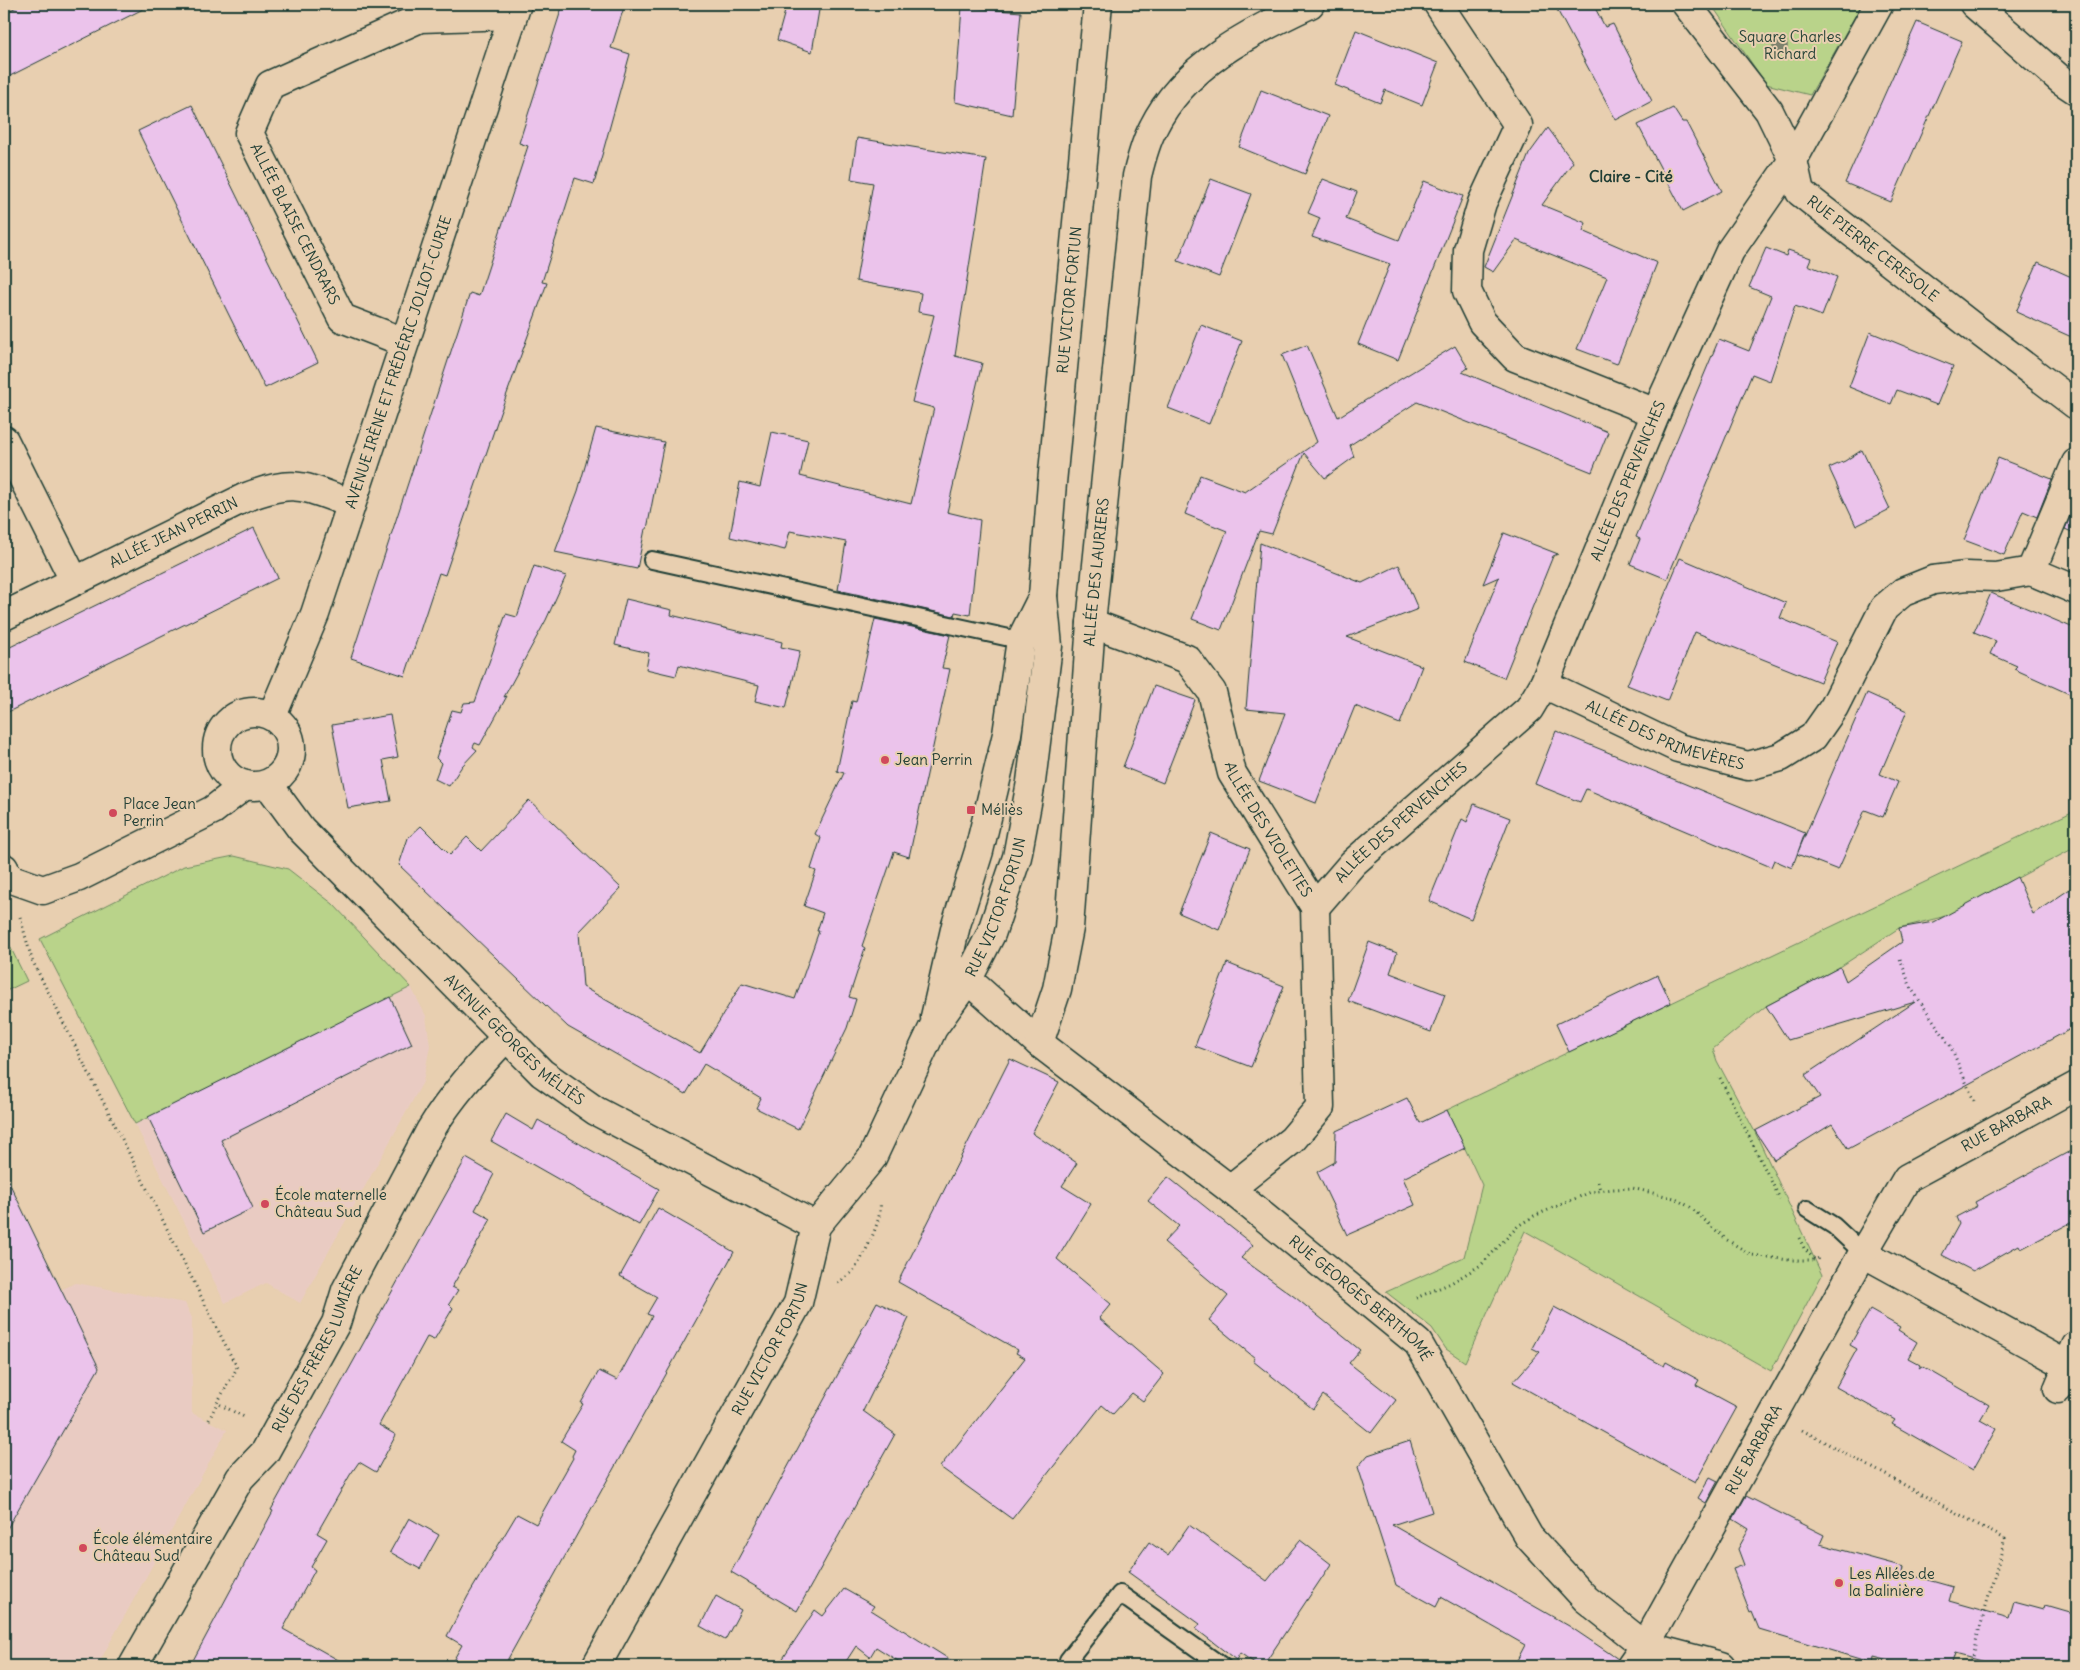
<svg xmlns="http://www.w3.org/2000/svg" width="2080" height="1670" viewBox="0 0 2080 1670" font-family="Delius,sans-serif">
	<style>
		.built { fill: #e9cbc2 }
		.green { fill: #b9d38a; stroke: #6c885f }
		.building { fill: #ebc3eb; stroke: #1f3d34 }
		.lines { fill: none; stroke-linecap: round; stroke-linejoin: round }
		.service-casing { stroke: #1f3d34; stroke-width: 20 }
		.minor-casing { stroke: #1f3d34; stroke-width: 31 }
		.tertiary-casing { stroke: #1f3d34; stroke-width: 31 }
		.path { stroke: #1f3d34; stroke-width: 3; stroke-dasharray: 1 4; stroke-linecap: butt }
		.service { stroke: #e8cfb0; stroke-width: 16 }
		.minor { stroke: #e8cfb0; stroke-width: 28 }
		.tertiary { stroke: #e8cfb0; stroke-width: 28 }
		.tree { fill: #7e836e }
		.poi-dot { fill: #d1495b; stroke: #e8cfb0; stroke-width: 2 }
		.labels { text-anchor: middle; stroke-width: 4; stroke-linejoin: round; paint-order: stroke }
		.park-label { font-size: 15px; fill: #274438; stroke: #e8cfb0 }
		.street-label { font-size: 15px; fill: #1f3d34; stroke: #e8cfb0 }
		.poi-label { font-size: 15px; fill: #1f3d34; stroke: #e8cfb0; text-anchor: start }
		.neighbourhood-label { font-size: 16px; font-weight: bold; fill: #1f3d34; stroke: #e8cfb0 }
	</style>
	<rect width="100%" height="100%" fill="#e8cfb0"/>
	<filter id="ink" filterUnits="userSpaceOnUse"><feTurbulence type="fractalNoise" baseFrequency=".02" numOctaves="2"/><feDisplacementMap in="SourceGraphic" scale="10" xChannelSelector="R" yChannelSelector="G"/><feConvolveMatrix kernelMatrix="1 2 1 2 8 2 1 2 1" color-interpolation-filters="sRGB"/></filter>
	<g filter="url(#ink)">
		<g class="built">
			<path d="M 411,987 L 426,1016 L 430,1046 L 423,1082 L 300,1303 L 266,1283 L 225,1303 L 135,1124 Z"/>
			<path d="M 76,1283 L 185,1303 L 192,1318 L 192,1413 L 227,1430 L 97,1666 L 4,1666 L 4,1315 Z"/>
		</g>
		<g class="green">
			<path d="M 1711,4 L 1862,4 L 1810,95 L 1766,84 Z"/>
			<path d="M 2076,810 L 2076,847 L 1946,916 L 1899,928 L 1840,967 L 1766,1006 L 1713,1049 L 1717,1061 L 1755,1132 L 1822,1275 L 1771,1371 L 1525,1231 L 1465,1362 L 1446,1349 L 1432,1328 L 1386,1292 L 1464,1257 L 1482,1185 L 1447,1110 Z"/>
			<path d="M 234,856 L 288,869 L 333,904 L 411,987 L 135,1124 L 40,939 L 184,866 Z"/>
			<path d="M 4,934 L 27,981 L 4,992 Z"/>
		</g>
		<g class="building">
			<path d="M 23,4 L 153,4 L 4,79 L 4,13 Z"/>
			<path d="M 563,4 L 625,4 L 611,48 L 630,54 L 594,184 L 575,178 L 542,282 L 547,283 L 500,413 L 445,575 L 439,573 L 405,676 L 351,658 L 470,293 L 479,296 L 528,146 L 519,143 Z"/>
			<path d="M 787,4 L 820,4 L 812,52 L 777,40 Z"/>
			<path d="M 1554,4 L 1593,4 L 1605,27 L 1613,24 L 1652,101 L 1616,120 Z"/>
			<path d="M 962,7 L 1021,12 L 1012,115 L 955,102 Z"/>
			<path d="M 1917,22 L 1962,41 L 1891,202 L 1845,183 Z"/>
			<path d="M 1356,30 L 1438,63 L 1422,105 L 1385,90 L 1380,103 L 1335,85 Z"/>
			<path d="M 1261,90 L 1328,116 L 1305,174 L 1239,147 Z"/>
			<path d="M 192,105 L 318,362 L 265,388 L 138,131 Z"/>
			<path d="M 1673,108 L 1682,122 L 1686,122 L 1722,191 L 1683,211 L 1638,125 Z"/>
			<path d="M 1548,128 L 1573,162 L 1542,205 L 1586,223 L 1583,231 L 1657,263 L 1617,364 L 1577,349 L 1607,277 L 1516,240 L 1493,272 L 1484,267 L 1529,154 Z"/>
			<path d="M 857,138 L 986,159 L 955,356 L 982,363 L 947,512 L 980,520 L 970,615 L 955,612 L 954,616 L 838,590 L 846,542 L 790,531 L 785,550 L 730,537 L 740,482 L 760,487 L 772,432 L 808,440 L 800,476 L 911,504 L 934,408 L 912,402 L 934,315 L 918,312 L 921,293 L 856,281 L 873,183 L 851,179 Z"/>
			<path d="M 1211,179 L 1251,194 L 1219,277 L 1178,261 Z"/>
			<path d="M 1323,179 L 1357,192 L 1346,219 L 1399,240 L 1424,181 L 1463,196 L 1398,360 L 1358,344 L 1390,264 L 1312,237 L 1320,218 L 1308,213 Z"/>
			<path d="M 1766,248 L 1786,256 L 1788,250 L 1811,258 L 1808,265 L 1837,277 L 1822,316 L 1795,306 L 1770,381 L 1752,374 L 1667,579 L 1630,564 L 1640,539 L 1636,537 L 1719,339 L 1749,351 L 1771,296 L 1749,287 Z"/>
			<path d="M 2038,262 L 2076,279 L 2076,339 L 2016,312 Z"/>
			<path d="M 1201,325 L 1242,341 L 1209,424 L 1168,408 Z"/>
			<path d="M 1870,332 L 1953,366 L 1937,405 L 1897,390 L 1891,404 L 1849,387 Z"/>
			<path d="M 1307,345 L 1338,417 L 1455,346 L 1468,368 L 1462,372 L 1608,432 L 1592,472 L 1417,402 L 1350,445 L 1354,457 L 1325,478 L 1304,453 L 1272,534 L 1259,531 L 1221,630 L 1192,619 L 1227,531 L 1185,514 L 1200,475 L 1245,492 L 1317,442 L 1282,355 Z"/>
			<path d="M 596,428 L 664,442 L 647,529 L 645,529 L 637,569 L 555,552 L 578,491 Z"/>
			<path d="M 1862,450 L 1890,509 L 1856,526 L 1829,468 L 1845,461 Z"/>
			<path d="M 1998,458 L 2052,479 L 2037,517 L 2023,511 L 2004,555 L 1964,540 Z"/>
			<path d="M 2076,503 L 2076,534 L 2065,529 Z"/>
			<path d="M 254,528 L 278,578 L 4,714 L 4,650 Z"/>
			<path d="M 1504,533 L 1558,554 L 1553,556 L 1504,678 L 1465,662 L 1499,577 L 1483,584 Z"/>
			<path d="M 1260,543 L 1362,583 L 1399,565 L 1418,609 L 1347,637 L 1422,666 L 1400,724 L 1355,706 L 1316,803 L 1259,781 L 1285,713 L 1246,709 Z"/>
			<path d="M 1680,558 L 1786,603 L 1780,618 L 1837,642 L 1820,682 L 1695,632 L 1667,701 L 1627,685 Z"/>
			<path d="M 534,566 L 566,576 L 546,620 L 504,697 L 507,696 L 480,745 L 475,743 L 473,747 L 477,750 L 462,766 L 449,786 L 435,779 L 441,763 L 436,758 L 452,710 L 461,712 L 464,703 L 475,702 L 506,614 L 517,617 Z"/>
			<path d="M 1991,593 L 2076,629 L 2076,697 L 2014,669 L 2017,666 L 1990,654 L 1996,641 L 1974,632 Z"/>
			<path d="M 626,599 L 672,610 L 671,615 L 782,642 L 781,647 L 800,651 L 786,708 L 755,701 L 759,685 L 679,665 L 676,676 L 646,669 L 649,653 L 615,645 Z"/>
			<path d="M 875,619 L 950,635 L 942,668 L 950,669 L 909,857 L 894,852 L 862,946 L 865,948 L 849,997 L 856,999 L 847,1028 L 798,1129 L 756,1108 L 761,1098 L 704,1064 L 686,1094 L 568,1027 L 399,865 L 408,838 L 421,826 L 450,855 L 467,837 L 481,851 L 529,800 L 621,888 L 579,932 L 583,987 L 700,1053 L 742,983 L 795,999 L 819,931 L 817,931 L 823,913 L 804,906 L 816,871 L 811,869 L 821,838 L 815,834 L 844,773 L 837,771 L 852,701 L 856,702 Z"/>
			<path d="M 1154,686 L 1195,700 L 1163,783 L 1123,767 Z"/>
			<path d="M 1867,693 L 1907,711 L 1880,774 L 1898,782 L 1883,817 L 1865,810 L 1838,870 L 1797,854 Z"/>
			<path d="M 390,715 L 398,757 L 383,760 L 391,801 L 348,808 L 332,725 Z"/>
			<path d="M 1556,731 L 1805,833 L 1792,868 L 1774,860 L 1771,867 L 1586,789 L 1580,802 L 1535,784 Z"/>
			<path d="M 1474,804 L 1510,818 L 1471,919 L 1429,901 L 1462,819 L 1467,822 Z"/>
			<path d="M 1211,833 L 1250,849 L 1219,930 L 1179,913 Z"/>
			<path d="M 2017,877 L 2033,914 L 2076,885 L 2076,1026 L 1848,1149 L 1832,1124 L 1774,1160 L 1755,1131 L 1820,1097 L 1805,1075 L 1915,1002 L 1788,1040 L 1766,1006 L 1840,967 L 1846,981 L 1902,942 L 1899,928 L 1934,922 Z"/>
			<path d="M 1369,942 L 1397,953 L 1390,973 L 1445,994 L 1431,1032 L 1348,1001 Z"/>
			<path d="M 1227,963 L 1284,986 L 1251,1067 L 1195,1046 Z"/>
			<path d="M 1658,975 L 1671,1003 L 1569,1052 L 1556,1024 Z"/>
			<path d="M 390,997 L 412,1044 L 221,1140 L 253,1208 L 204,1232 L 148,1117 Z"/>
			<path d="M 1010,1059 L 1059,1082 L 1032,1133 L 1077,1163 L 1062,1186 L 1091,1204 L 1057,1259 L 1111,1304 L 1099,1318 L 1164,1374 L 1143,1401 L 1132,1393 L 1113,1414 L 1102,1405 L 1012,1519 L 940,1467 L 1025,1358 L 1016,1353 L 1018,1350 L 898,1282 Z"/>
			<path d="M 1407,1098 L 1420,1123 L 1447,1110 L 1465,1148 L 1403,1178 L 1415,1205 L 1347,1235 L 1317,1172 L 1335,1162 L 1336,1131 Z"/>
			<path d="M 506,1114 L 533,1130 L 538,1120 L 659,1189 L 639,1225 L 491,1141 Z"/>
			<path d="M 2076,1148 L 2076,1220 L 2021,1249 L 2019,1245 L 1973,1271 L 1942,1255 L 1959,1224 L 1956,1217 L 1977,1206 L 1975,1202 Z"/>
			<path d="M 466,1158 L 494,1174 L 475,1210 L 491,1219 L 452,1287 L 458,1290 L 449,1304 L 453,1308 L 434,1340 L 427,1337 L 379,1425 L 396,1435 L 376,1472 L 359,1462 L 350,1475 L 317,1533 L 327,1539 L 311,1567 L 315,1570 L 283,1629 L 349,1666 L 190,1666 L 273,1511 L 271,1510 Z"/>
			<path d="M 4,1172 L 99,1368 L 4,1534 Z"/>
			<path d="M 1168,1177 L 1253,1245 L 1241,1258 L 1296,1298 L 1360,1350 L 1349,1363 L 1396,1400 L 1371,1433 L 1323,1395 L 1313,1409 L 1253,1361 L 1255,1358 L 1209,1320 L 1228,1296 L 1164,1242 L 1179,1226 L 1148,1201 Z"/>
			<path d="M 658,1208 L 734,1252 L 504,1666 L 450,1666 L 462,1645 L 447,1636 L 468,1596 L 517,1514 L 536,1524 L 573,1458 L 572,1456 L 575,1450 L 561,1441 L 583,1404 L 581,1403 L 599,1371 L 617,1380 L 652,1316 L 647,1314 L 657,1297 L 620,1276 Z"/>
			<path d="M 877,1302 L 909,1318 L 863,1411 L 895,1434 L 797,1611 L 731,1572 Z"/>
			<path d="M 1554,1307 L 1664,1366 L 1666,1362 L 1699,1380 L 1696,1385 L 1737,1407 L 1695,1483 L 1513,1382 L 1540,1352 L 1532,1348 Z"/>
			<path d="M 1870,1310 L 1900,1327 L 1898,1330 L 1917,1342 L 1908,1358 L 1921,1365 L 1919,1368 L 1922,1366 L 1989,1405 L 1980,1420 L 1996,1429 L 1973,1470 L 1892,1424 L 1895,1420 L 1836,1387 L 1857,1349 L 1850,1345 Z"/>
			<path d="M 1410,1441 L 1432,1512 L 1392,1525 L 1569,1626 L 1618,1659 L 1616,1666 L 1514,1666 L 1525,1645 L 1441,1597 L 1436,1607 L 1396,1585 L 1358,1467 L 1368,1455 Z"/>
			<path d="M 1710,1477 L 1718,1481 L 1706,1503 L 1698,1498 Z"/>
			<path d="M 1746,1496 L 1824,1535 L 1820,1544 L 1904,1567 L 1903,1573 L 1953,1587 L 1949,1601 L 2009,1618 L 2014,1601 L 2044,1609 L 2045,1606 L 2076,1615 L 2076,1666 L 2003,1666 L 1955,1653 L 1951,1666 L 1910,1666 L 1874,1657 L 1873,1663 L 1759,1629 L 1752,1612 L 1750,1613 L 1733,1569 L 1744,1565 L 1738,1549 L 1749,1529 L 1733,1519 Z"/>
			<path d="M 409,1518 L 439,1535 L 420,1569 L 390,1552 Z"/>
			<path d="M 1189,1525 L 1267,1581 L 1300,1540 L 1331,1564 L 1263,1666 L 1259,1666 L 1240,1653 L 1236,1660 L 1196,1629 L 1200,1624 L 1128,1572 L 1149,1542 L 1168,1555 Z"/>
			<path d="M 844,1589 L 874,1606 L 871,1610 L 960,1666 L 906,1666 L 876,1647 L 870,1657 L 856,1646 L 843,1666 L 778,1666 L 815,1610 L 823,1616 Z"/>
			<path d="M 716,1596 L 741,1610 L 725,1640 L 700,1626 Z"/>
		</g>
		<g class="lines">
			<defs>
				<g id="service">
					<path d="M 652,560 L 1028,642"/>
					<path d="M 1807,1209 L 1834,1226 L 1863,1253"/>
					<path d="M 1077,1666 L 1068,1660 L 1120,1594 L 1222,1666"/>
				</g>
				<g id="minor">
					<path d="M 1438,4 L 1518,125 L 1482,203 L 1468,250 L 1467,291 L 1482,322 L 1515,357 L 1656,413"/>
					<path id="s1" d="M 1686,4 L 1769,111 L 1793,160 L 1800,192 L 1973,327 L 2076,405"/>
					<path d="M 1974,4 L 2061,80 L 2076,90"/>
					<path d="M 404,342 L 342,318 L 249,133 L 270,85 L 420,18 L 513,15"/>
					<path d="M 4,440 L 74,580"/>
					<path d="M 2031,571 L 2076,590"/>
					<path id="s2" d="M 4,616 L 244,498 C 294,478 302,486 350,503"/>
					<path id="s3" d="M 1091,623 L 1187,659 L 1212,692 L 1232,773 L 1315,907 L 1320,1107 L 1292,1140 L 1230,1189"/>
					<path id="s4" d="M 1544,684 L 1678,748 L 1748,766 L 1781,757 L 1813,737 L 1834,707 L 1884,608 L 1903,592 L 1933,580 L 1966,576 L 1996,577 L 2031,571 L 2076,463"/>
					<circle cx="254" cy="749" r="37"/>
					<path id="s5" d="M 272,716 L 315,614 L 517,4"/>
					<path id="s6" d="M 268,784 L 301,829 L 542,1073 L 596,1111 L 816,1226"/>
					<path d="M 4,868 L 9,878 L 43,890 L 79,877 L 213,810 L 245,785"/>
					<path id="s7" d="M 1315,907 L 1353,863 L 1529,709 L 1544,684 L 1656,413 L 1730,251 L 1793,160 L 1879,4"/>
					<path id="s8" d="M 950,964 L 1039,1043 L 1230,1189 L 1418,1343 L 1529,1537 L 1586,1599 L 1645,1646 L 1721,1666"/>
					<path id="s9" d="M 1039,1043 L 1057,989 L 1069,928 L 1091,623 L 1137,176 C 1141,160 1145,143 1153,128 C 1184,65 1250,32 1310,4"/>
					<path d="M 1863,1253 L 2067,1365"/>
					<path d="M 2058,1389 L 2076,1346"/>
					<path id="s10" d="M 133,1666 L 240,1478 L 265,1452 L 336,1323 L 346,1290 L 430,1131 C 451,1096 477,1068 505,1038"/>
					<path id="s11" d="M 1631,1666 L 1645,1646 L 1863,1253 L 1907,1178 L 2076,1086"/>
				</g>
				<g id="tertiary">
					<path d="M 935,1017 L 956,925 L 979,851 L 1007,734 L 1021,640 L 1043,596"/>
					<path id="s12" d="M 596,1666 L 798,1303 L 816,1226 L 872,1158 L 933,1028 L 968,979 L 991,934 L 1017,857 L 1031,782 L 1048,646 L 1043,596 L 1052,483 L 1098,4"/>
				</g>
			</defs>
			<use href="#service" class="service-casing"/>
			<use href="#minor" class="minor-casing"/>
			<use href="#tertiary" class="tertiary-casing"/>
			<g class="path">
				<path d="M 20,917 L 32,960 L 237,1368 L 217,1403 L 246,1418"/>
				<path d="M 1900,959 L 1911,988 L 1950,1045 L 1975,1103"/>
				<path d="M 1720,1078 L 1780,1199"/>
				<path d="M 1598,1182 L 1600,1190"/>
				<path d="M 1799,1238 L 1804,1248 L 1814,1259"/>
				<path d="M 838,1283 C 843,1279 850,1275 854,1270 C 864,1256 883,1219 880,1202"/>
				<path d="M 1416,1298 L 1451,1283 L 1481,1265 L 1518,1226 L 1534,1216 L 1591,1192 L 1613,1189 L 1632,1188 L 1674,1198 L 1690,1207 L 1727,1240 L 1752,1255 L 1789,1260 L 1815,1260 L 1821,1257"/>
				<path d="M 209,1420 L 217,1403"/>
				<path d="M 1802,1430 L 2005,1539 L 1969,1666"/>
			</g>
			<use href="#service" class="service"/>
			<use href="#minor" class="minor"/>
			<use href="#tertiary" class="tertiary"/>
		</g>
		<circle class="tree" cx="1780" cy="46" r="8"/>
	</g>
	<g class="poi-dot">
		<circle cx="885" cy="760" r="5"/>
		<rect x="966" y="805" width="10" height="10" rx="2.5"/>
		<circle cx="113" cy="813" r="5"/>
		<circle cx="265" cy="1204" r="5"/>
		<circle cx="83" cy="1548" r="5"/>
		<circle cx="1839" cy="1583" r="5"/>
	</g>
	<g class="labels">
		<g class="park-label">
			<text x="1790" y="42">Square Charles<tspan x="1790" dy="17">Richard</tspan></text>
		</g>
		<g class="street-label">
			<text transform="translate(295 224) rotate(63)" y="5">ALLÉE BLAISE CENDRARS</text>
			<text dy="5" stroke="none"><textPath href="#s1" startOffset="315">RUE PIERRE CERESOLE</textPath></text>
			<text dy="5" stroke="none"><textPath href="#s12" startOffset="1479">RUE VICTOR FORTUN</textPath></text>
			<text dy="5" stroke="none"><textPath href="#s5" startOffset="376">AVENUE IRÈNE ET FRÉDÉRIC JOLIOT-CURIE</textPath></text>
			<text dy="5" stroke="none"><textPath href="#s7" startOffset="541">ALLÉE DES PERVENCHES</textPath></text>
			<text dy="5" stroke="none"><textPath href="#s2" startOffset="189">ALLÉE JEAN PERRIN</textPath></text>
			<text dy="5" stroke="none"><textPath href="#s9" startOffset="476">ALLÉE DES LAURIERS</textPath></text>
			<text dy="5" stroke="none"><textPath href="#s4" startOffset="132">ALLÉE DES PRIMEVÈRES</textPath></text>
			<text dy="5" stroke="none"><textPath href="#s7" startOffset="121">ALLÉE DES PERVENCHES</textPath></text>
			<text dy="5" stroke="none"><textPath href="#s3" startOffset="294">ALLÉE DES VIOLETTES</textPath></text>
			<text dy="5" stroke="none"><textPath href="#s12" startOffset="864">RUE VICTOR FORTUN</textPath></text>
			<text dy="5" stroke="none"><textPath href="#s6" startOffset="356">AVENUE GEORGES MÉLIÈS</textPath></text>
			<text dy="5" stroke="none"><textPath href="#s11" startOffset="674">RUE BARBARA</textPath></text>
			<text dy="5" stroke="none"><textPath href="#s8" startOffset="530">RUE GEORGES BERTHOMÉ</textPath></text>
			<text dy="5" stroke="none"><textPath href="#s12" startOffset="362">RUE VICTOR FORTUN</textPath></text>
			<text dy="5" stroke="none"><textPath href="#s10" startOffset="368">RUE DES FRÈRES LUMIÈRE</textPath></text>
			<text dy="5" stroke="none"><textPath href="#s11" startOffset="249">RUE BARBARA</textPath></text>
		</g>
		<g class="poi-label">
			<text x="895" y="765">Jean Perrin</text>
			<text x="123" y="809">Place Jean<tspan x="123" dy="17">Perrin</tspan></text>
			<text x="981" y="815">Méliès</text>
			<text x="275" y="1200">École maternelle<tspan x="275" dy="17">Château Sud</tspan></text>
			<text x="93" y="1544">École élémentaire<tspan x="93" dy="17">Château Sud</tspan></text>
			<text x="1849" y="1579">Les Allées de<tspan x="1849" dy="17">la Balinière</tspan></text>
		</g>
		<g class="neighbourhood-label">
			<text x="1631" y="182">Claire - Cité</text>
		</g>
	</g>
	<rect width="2080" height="1670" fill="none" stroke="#e8cfb0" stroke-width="20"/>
	<rect x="10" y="10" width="2060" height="1650" fill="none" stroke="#1f3d34" stroke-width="2" filter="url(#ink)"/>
</svg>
